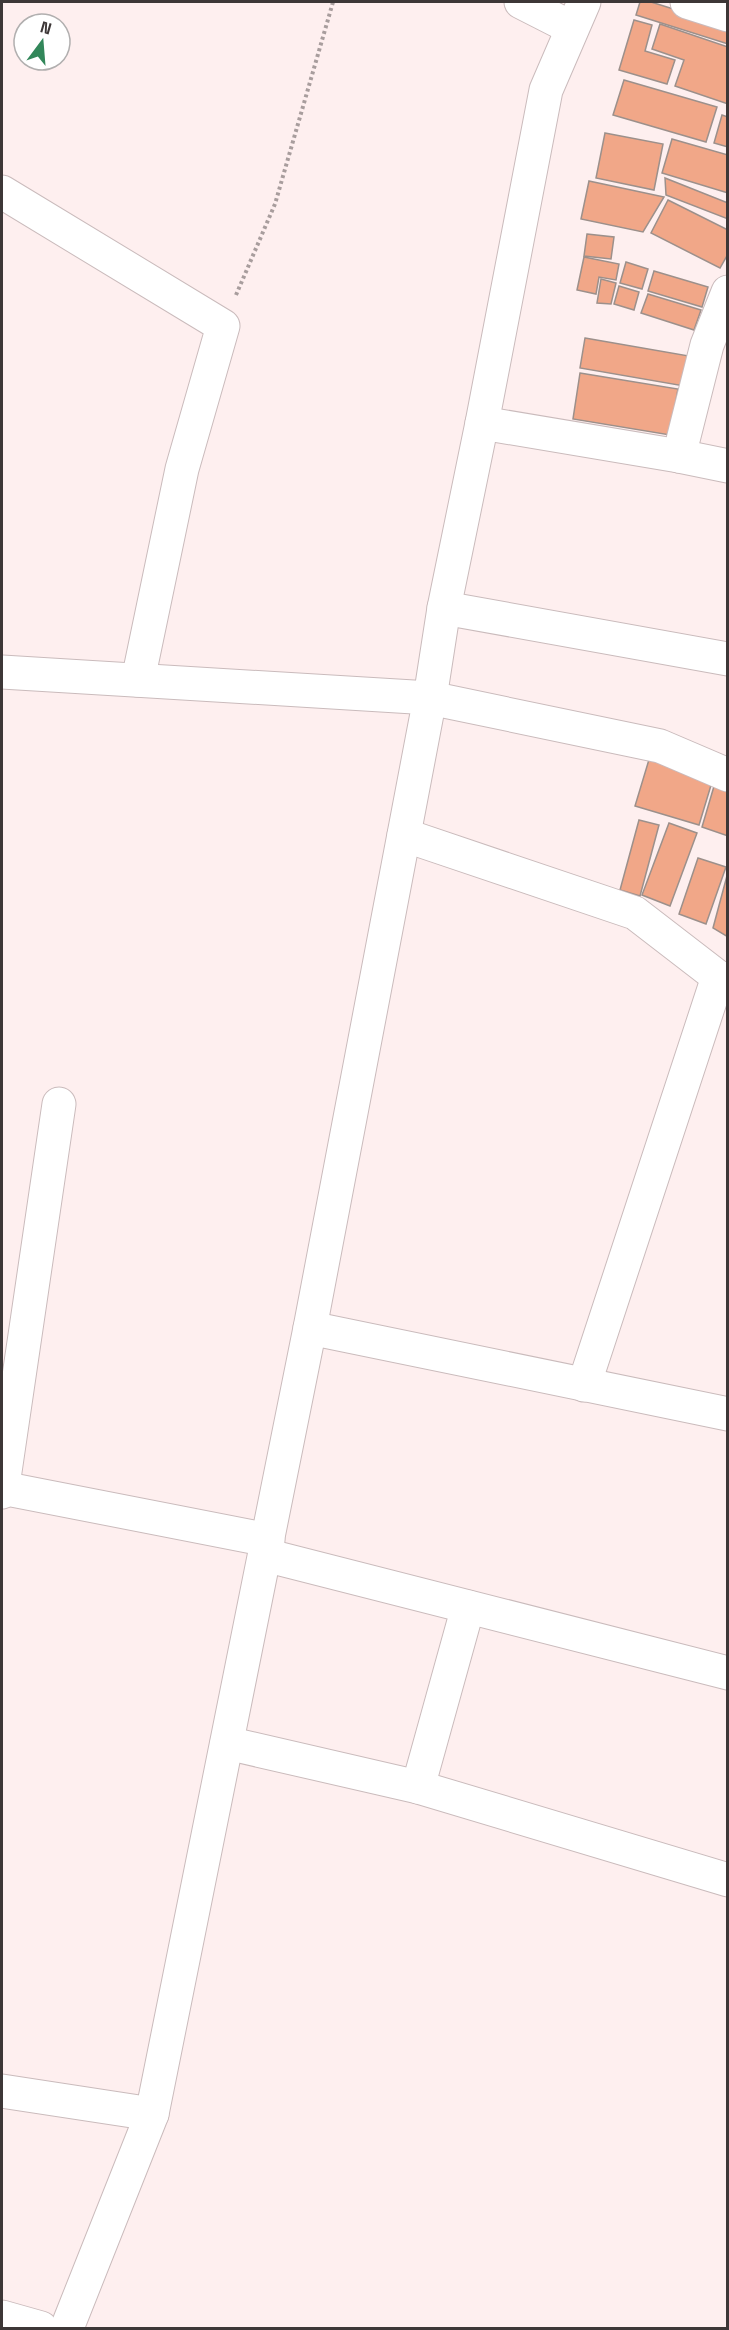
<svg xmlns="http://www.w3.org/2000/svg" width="729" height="2330" viewBox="0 0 729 2330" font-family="'Space Grotesk',sans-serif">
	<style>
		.building { fill: #f1a788; stroke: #9c908b; stroke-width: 1.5 }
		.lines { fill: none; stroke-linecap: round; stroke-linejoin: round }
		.street-casing { stroke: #cabbbc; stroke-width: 35 }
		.secondary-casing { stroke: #cabbbc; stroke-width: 35 }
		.path { stroke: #a89d9d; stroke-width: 4; stroke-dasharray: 3 3; stroke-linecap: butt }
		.street { stroke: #fff; stroke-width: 33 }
		.secondary { stroke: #fff; stroke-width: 33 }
	</style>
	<rect width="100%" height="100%" fill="#feefef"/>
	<g class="building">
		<path d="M 640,2 L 651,2 L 728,26 L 728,44 L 636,15 Z"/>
		<path d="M 634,20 L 652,25 L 645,51 L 675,60 L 667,84 L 619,70 Z"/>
		<path d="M 660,24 L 728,47 L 728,104 L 675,86 L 684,60 L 652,49 Z"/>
		<path d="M 624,80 L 717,107 L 706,142 L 613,115 Z"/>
		<path d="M 722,115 L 728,117 L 728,147 L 714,143 Z"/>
		<path d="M 605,133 L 663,144 L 654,190 L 596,178 Z"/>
		<path d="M 672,139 L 728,155 L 728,193 L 662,173 Z"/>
		<path d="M 665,178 L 728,203 L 728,219 L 666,195 Z"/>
		<path d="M 589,181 L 664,197 L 643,232 L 581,219 Z"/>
		<path d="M 668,200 L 728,230 L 728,254 L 720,268 L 651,233 Z"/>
		<path d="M 587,234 L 614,237 L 611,259 L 584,256 Z"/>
		<path d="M 584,257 L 619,264 L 616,280 L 599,277 L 596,294 L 577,290 Z"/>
		<path d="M 626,262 L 648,269 L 642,289 L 620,283 Z"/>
		<path d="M 654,271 L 708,287 L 702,307 L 648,291 Z"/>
		<path d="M 601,279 L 616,283 L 611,304 L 597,303 Z"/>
		<path d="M 619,286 L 639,292 L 634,310 L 614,304 Z"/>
		<path d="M 648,294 L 701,310 L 694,330 L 641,313 Z"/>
		<path d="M 585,338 L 689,356 L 684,386 L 580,368 Z"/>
		<path d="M 580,373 L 678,389 L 670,435 L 573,419 Z"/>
		<path d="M 651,753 L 715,772 L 699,825 L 635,806 Z"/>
		<path d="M 717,776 L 728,780 L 728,836 L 702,827 Z"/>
		<path d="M 639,820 L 659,825 L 640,896 L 620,890 Z"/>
		<path d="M 669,823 L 697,833 L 670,906 L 642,895 Z"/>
		<path d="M 698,858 L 726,867 L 706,924 L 679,914 Z"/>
		<path d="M 728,872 L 728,937 L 713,928 Z"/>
	</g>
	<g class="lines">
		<defs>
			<g id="street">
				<path d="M 521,2 L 572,28"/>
				<path d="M 687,2 L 728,15"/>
				<path d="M 2,192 L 223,326 L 182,469 L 138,680"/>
				<path d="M 482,423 L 679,456 L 728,466"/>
				<path d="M 679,456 L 707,345 L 728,292"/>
				<path d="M 444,608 L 728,659"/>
				<path d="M 2,672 L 430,698 L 660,746 L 728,775"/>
				<path d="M 404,835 L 635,913 L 718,977 L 728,980"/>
				<path d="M 584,1385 L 718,977"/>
				<path d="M 2,1488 L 268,1540"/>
				<path d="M 2,1492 L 59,1104"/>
				<path d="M 265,1555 L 728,1673"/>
				<path d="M 227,1743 L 418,1787 L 728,1880"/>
				<path d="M 418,1787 L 468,1607"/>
				<path d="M 2,2317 L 41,2328"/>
			</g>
			<g id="secondary">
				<path d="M 310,1328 L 728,1414"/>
				<path d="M 2,2091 L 152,2114"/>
				<path d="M 67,2328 L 152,2114 L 310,1328 L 430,698 L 444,608 L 482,423 L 546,90 L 584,2"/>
			</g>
		</defs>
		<use href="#street" class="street-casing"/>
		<use href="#secondary" class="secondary-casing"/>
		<path class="path" d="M 236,295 L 275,204 L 333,2"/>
		<use href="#street" class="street"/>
		<use href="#secondary" class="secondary"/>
	</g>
	<rect width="729" height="2330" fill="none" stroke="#3d3737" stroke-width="6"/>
	<g transform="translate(42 42) rotate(16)"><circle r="28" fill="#ffffff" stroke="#b1afaf" stroke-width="1.5"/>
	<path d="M0-4.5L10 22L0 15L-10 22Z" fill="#32875a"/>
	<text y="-9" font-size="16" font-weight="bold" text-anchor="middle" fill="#3d3737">N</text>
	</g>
</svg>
